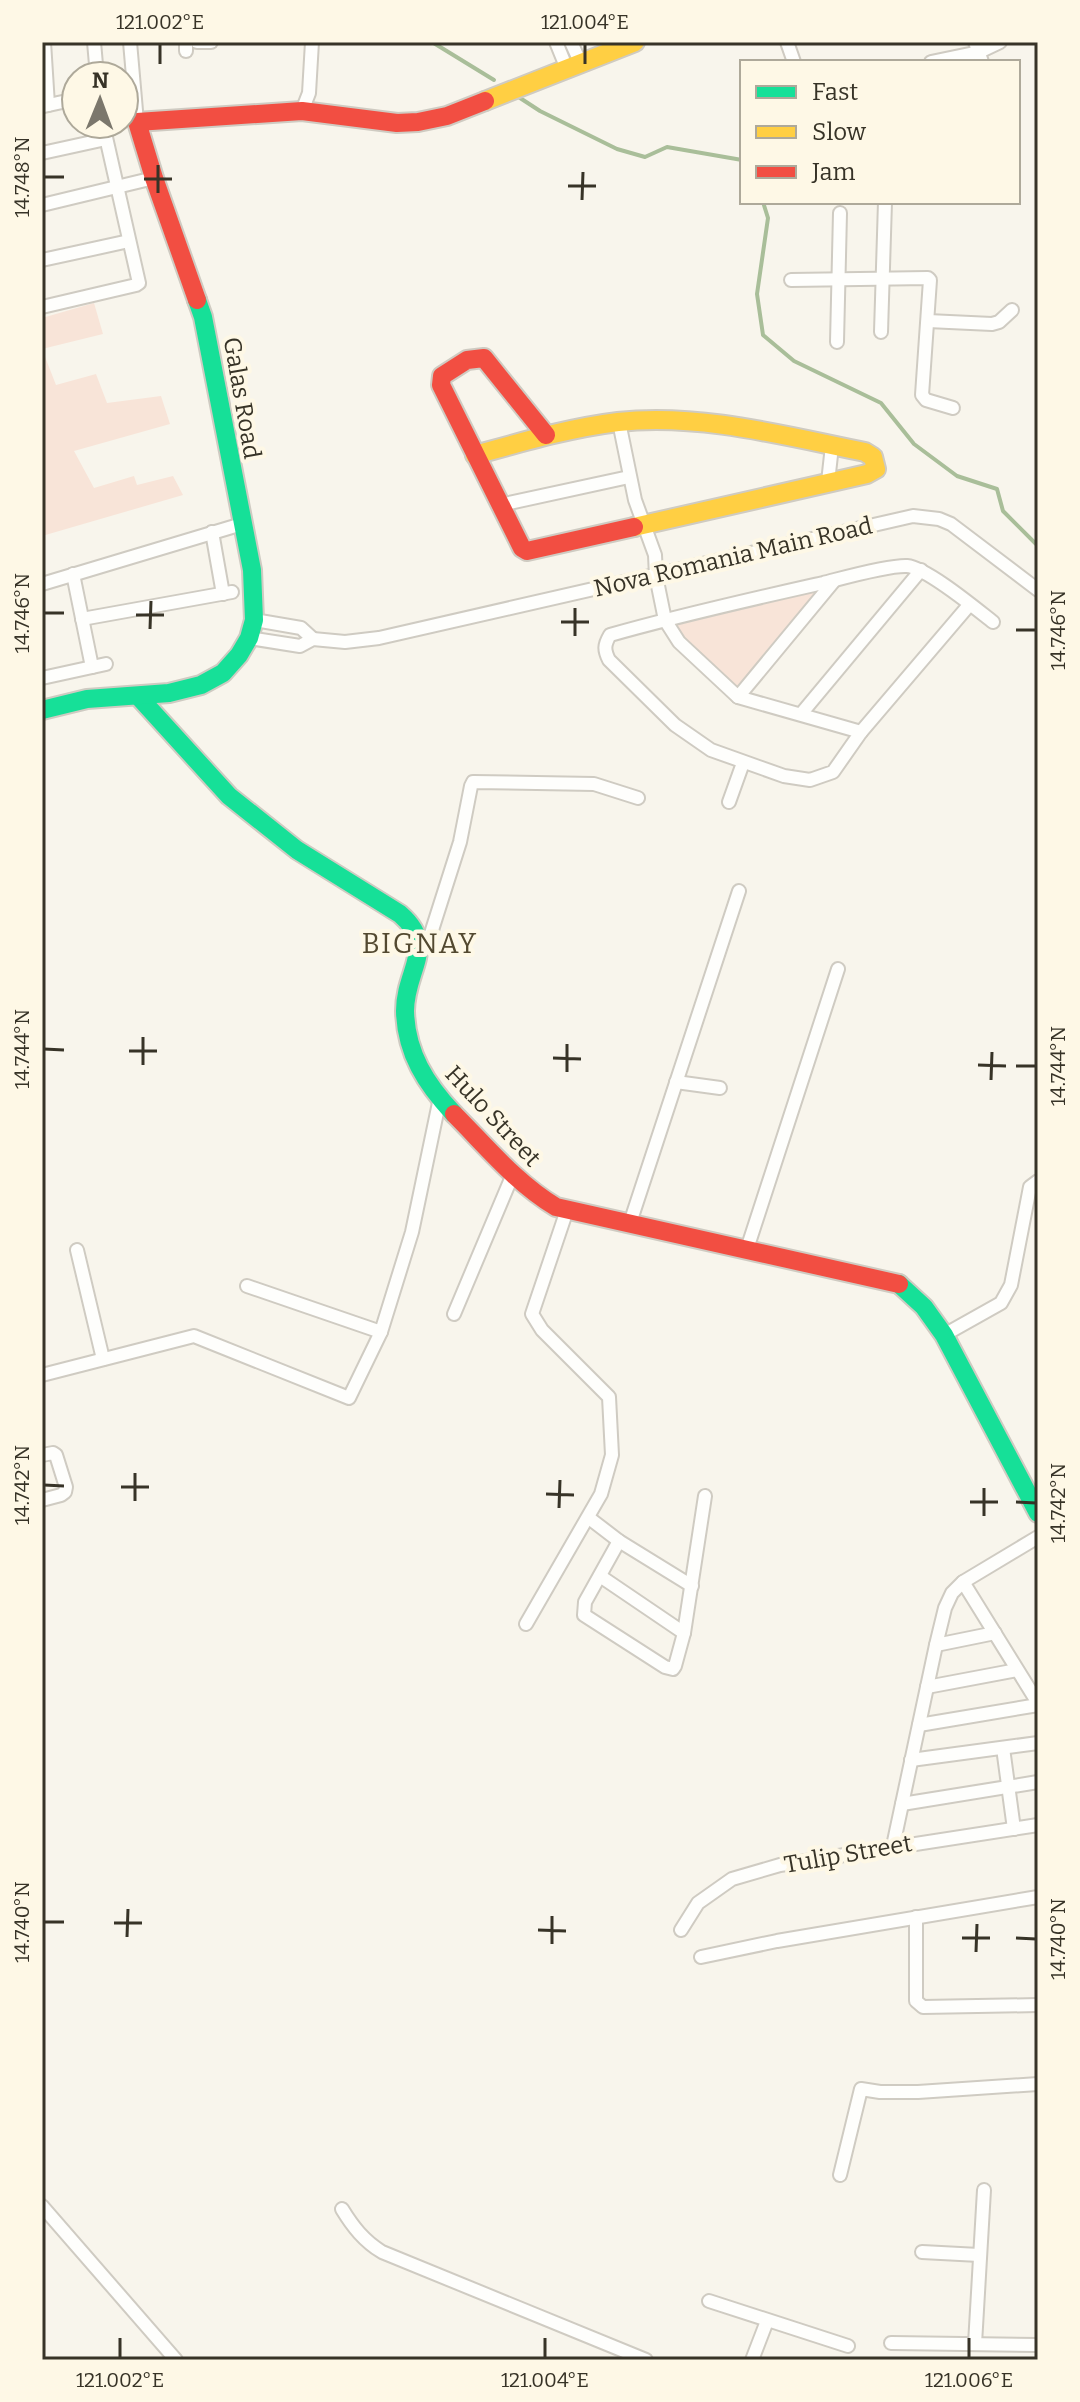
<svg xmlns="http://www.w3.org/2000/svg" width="1080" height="2402" viewBox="0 0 1080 2402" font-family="Bitter,serif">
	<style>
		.green { fill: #f8e4d8 }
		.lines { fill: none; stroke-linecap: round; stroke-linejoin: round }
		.stream { stroke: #a9be99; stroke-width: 4 }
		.street-casing { stroke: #cfcbc2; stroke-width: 16 }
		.fast-casing { stroke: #cfcbc2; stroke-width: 22 }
		.slow-casing { stroke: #cfcbc2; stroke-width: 22 }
		.jam-casing { stroke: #cfcbc2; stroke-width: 22 }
		.street { stroke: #fefefc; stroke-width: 12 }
		.fast { stroke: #16e098; stroke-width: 18 }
		.slow { stroke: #ffcf43; stroke-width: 18 }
		.jam { stroke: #f24e42; stroke-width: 18 }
		.ticks { fill: none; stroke: #373327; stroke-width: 3 }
		.labels { text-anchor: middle; stroke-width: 8; stroke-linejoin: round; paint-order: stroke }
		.street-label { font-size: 24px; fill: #373327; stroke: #fef8e6 }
		.quarter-label { font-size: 28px; letter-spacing: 2px; fill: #534930; stroke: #fef8e6 }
		.neatline { fill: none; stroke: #373327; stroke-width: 3 }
		.ticks-label { font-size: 20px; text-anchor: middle; fill: #373327 }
	</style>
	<rect width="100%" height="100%" fill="#f8f5ec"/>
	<g class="green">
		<path d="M 94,303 L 103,334 L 42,349 L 56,385 L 96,374 L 107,403 L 161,396 L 170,424 L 74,451 L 94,488 L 134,476 L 137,485 L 173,476 L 183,495 L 42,536 L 42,318 Z"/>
		<path d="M 818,590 L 735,690 L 669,624 Z"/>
	</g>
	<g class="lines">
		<g class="stream">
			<path d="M 432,42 L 494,80"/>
			<path d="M 517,96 L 540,111 L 617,149 L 645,157 L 667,147 L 742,160"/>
			<path d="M 763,202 L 768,218 L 757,294 L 763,335 L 794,361 L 881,403 L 914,444 L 957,476 L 997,489 L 1003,511 L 1038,546"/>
		</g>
		<defs>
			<g id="street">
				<path d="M 44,42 L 48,105"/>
				<path d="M 94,42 L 97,76"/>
				<path d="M 130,42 L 137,122"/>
				<path d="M 186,42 L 186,51"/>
				<path d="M 197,42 L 211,42"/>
				<path d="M 556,42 L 567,69"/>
				<path d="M 571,42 L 581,64"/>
				<path d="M 787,42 L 794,62"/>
				<path d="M 975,42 L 982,62"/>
				<path d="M 931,62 L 979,52 L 1000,42"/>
				<path d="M 44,106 L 76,99"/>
				<path d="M 302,111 L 309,93 L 312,42"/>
				<path d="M 42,153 L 106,139"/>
				<path d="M 42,205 L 154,178"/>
				<path d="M 42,260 L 129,241"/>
				<path d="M 791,280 L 928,278 L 930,280 L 922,395 L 926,400 L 953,408"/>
				<path d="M 42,307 L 136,285 L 139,283 L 103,124"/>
				<path d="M 928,321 L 992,324 L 999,322 L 1012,310"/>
				<path d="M 881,332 L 885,202"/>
				<path d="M 837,342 L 840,213"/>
				<path d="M 619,422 L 635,500 L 655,555 L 656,576 L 665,620 L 679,642 L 738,697 L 834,581"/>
				<path d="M 828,482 L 832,446"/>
				<path d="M 500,505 L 629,477"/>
				<path d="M 212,532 L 223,594"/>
				<path d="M 73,574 L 92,667"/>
				<path d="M 42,584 L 242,524"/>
				<path d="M 970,604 L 861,732 L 833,772 L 810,780 L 784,776 L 711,750 L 675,725 L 609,660 C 604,650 604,645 610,635 C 680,615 752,599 823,583 C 843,578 888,565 907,566 C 927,568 975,608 993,622"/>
				<path d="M 82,619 L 232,592"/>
				<path d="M 254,620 L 301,628 L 313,639"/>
				<path d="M 249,638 L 300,646 L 313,639 L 345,642 L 379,638 L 913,516 L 939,519 L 951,524 L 1038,590"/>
				<path d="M 42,678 L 106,664"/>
				<path d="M 738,697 L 861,732"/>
				<path d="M 801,714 L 921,570"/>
				<path d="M 729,802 L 743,763"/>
				<path d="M 420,943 L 431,934 L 433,927 L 460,842 L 471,786 L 473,782 L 594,784 L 638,798"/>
				<path d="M 676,1082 L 720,1088"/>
				<path d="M 630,1223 L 739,891"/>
				<path d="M 747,1249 L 838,969"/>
				<path d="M 77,1250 L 103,1359"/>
				<path d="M 247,1286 L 381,1332"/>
				<path d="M 454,1314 L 513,1174"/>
				<path d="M 944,1335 L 1001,1303 L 1011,1285 L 1030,1187 L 1038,1181"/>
				<path d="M 42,1375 L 194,1336 L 349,1398 L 381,1332 L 412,1232 L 440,1098"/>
				<path d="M 42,1455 L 53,1453 L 56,1455 L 66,1487 L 65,1492 L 61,1495 L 42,1500"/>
				<path d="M 589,1518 L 619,1541 L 692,1586"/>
				<path d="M 619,1541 L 585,1602 L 584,1615 L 665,1667 L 673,1669 L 675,1666 L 684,1633 L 705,1496"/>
				<path d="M 600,1576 L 684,1633"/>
				<path d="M 963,1582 L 1038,1703"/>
				<path d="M 526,1624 L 601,1494 L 612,1455 L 609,1397 L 542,1330 L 532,1314 L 567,1210"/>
				<path d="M 936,1645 L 995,1633"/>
				<path d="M 927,1687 L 1017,1670"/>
				<path d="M 919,1725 L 1038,1705"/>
				<path d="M 1003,1748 L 1014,1829"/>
				<path d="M 911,1760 L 1038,1743"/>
				<path d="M 902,1804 L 1038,1782"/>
				<path d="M 893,1846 L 936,1645 L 945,1608 L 952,1593 L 963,1582 L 1038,1537"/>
				<path d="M 916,1917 L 916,2001 L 923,2007 L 1038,2005"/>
				<path d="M 681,1930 L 698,1903 L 732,1879 L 780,1865 L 1038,1825"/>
				<path d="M 701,1957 L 777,1941 L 1038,1897"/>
				<path d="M 840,2175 L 861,2089 L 880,2092 L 918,2092 L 1038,2084"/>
				<path d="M 42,2206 L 176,2360"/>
				<path d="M 342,2209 C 353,2227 364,2241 382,2252 L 646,2360"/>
				<path d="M 922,2252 L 979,2255"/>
				<path d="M 709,2301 L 848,2346"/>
				<path d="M 891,2343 L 1038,2345"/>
				<path d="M 975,2344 L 984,2190"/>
				<path d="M 752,2360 L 767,2321"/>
			</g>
			<g id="fast">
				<path d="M 138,696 L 229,796 L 297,850 L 400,914 C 438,947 405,969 405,1011 C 406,1053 426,1084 454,1114"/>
				<path d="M 42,710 L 87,699 L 169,693 L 201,685 L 223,673 L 239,655 L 249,638 L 254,620 L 252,570 L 203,317 L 197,300"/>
				<path d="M 899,1284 L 924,1307 L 944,1335 L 1038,1513"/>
			</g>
			<g id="slow">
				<path d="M 485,101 L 635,42"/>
				<path d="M 475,455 C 522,442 569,428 618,422 C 700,413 785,436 865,452 L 873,457 L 876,469 L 867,474 L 634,527"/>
			</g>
			<g id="jam">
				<path d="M 197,300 L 154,178 L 137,122 L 302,111 L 397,123 L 418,122 L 447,116 L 485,101"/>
				<path d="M 546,435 L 484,358 L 467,360 L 442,376 L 441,385 L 522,548 L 527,551 L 634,527"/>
				<path d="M 454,1114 C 487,1147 516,1183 556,1207 L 899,1284"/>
			</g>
		</defs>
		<use href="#street" class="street-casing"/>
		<use href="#fast" class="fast-casing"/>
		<use href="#slow" class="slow-casing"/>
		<use href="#jam" class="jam-casing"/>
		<use href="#street" class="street"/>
		<use href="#fast" class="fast"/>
		<use href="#slow" class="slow"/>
		<use href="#jam" class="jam"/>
	</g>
	<path class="ticks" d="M 160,64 L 160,44M 585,64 L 585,44M 44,177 L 64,177M 144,179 L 172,179M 568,186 L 596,186M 158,193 L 158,165M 582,200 L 583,172M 44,613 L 64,613M 136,615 L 164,615M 561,622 L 589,622M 150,629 L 151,601M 1016,630 L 1036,630M 575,636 L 575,608M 44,1049 L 64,1050M 129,1051 L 157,1051M 553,1058 L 581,1059M 143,1065 L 143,1037M 978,1065 L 1006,1066M 1016,1066 L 1036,1066M 567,1072 L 567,1044M 991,1080 L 992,1052M 44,1485 L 64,1486M 121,1487 L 149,1487M 546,1494 L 574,1495M 135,1501 L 135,1473M 970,1502 L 998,1502M 1016,1502 L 1036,1503M 559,1508 L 560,1480M 984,1516 L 984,1488M 44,1922 L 64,1922M 114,1923 L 142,1923M 538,1930 L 566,1931M 127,1937 L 128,1909M 962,1938 L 990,1938M 1016,1938 L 1036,1939M 552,1944 L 552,1916M 976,1952 L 977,1924M 120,2358 L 120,2338M 545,2358 L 545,2338M 969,2358 L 969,2338"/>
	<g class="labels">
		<g class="street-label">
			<text transform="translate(242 398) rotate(80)" y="8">Galas Road</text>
			<text transform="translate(733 557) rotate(-13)" y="8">Nova Romania Main Road</text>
			<text transform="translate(493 1116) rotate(47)" y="8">Hulo Street</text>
			<text transform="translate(848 1854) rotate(-10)" y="8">Tulip Street</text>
		</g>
		<g class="quarter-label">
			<text x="420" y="953">BIGNAY</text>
		</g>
	</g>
	<rect width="1080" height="2402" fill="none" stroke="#fef8e6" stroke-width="88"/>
	<rect x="740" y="60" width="280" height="144" fill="#fef8e6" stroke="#aea99a" stroke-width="2"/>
	<rect x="756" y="86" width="40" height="12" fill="#16e098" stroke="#aea99a" stroke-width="2"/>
	<text x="812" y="100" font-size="24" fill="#373327">Fast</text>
	<rect x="756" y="126" width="40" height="12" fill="#ffcf43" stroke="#aea99a" stroke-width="2"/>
	<text x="812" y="140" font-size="24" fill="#373327">Slow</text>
	<rect x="756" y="166" width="40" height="12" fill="#f24e42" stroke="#aea99a" stroke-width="2"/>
	<text x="812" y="180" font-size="24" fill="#373327">Jam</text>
	<g transform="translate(100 100) rotate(1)"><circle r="38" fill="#fef8e6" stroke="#aea99a" stroke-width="2"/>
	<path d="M0-6L14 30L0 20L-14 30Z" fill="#7b776c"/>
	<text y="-12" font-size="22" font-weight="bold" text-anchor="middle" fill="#373327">N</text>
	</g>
	<rect x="44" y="44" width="992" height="2314" class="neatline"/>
	<g class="ticks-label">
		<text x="160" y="29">121.002°E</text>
		<text x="585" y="29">121.004°E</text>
		<text transform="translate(22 177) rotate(-90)" y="7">14.748°N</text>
		<text transform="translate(22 613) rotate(-90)" y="7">14.746°N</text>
		<text transform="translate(1058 630) rotate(-90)" y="7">14.746°N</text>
		<text transform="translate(22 1049) rotate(-90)" y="7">14.744°N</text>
		<text transform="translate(1058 1066) rotate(-90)" y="7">14.744°N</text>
		<text transform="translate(22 1485) rotate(-90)" y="7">14.742°N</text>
		<text transform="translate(1058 1503) rotate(-90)" y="7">14.742°N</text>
		<text transform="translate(22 1922) rotate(-90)" y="7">14.740°N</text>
		<text transform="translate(1058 1939) rotate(-90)" y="7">14.740°N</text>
		<text x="120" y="2387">121.002°E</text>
		<text x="545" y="2387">121.004°E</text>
		<text x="969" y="2387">121.006°E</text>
	</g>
</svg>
